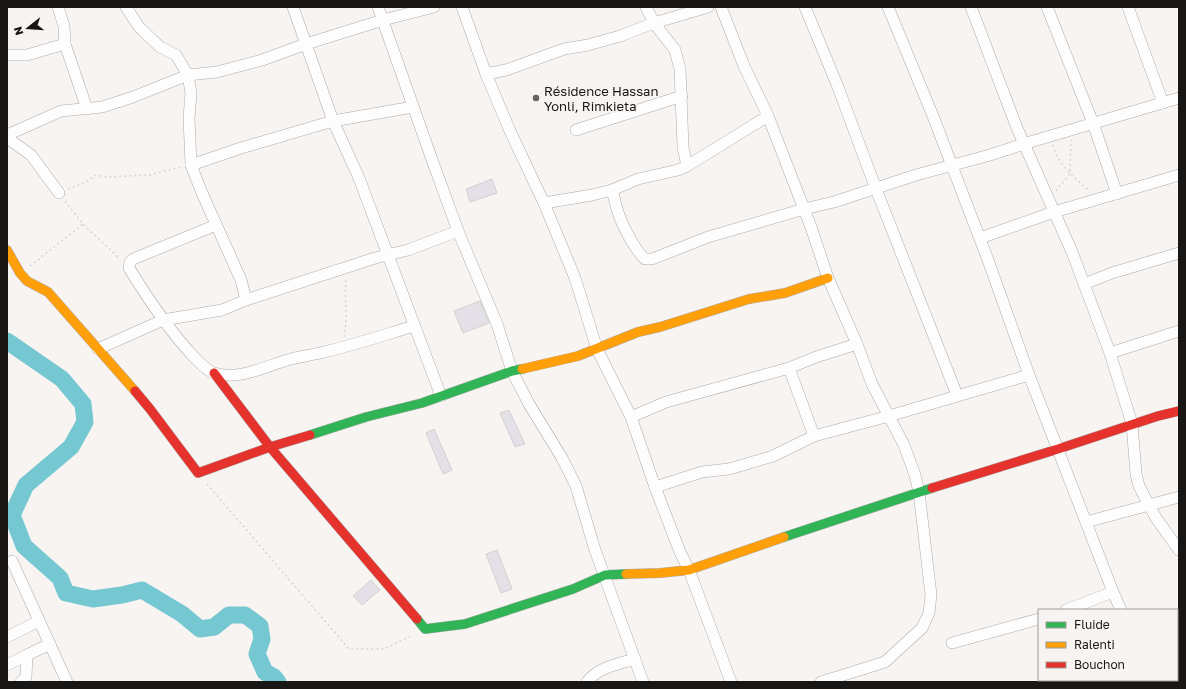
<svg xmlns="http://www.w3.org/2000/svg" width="1186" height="689" viewBox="0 0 1186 689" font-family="'Golos Text',sans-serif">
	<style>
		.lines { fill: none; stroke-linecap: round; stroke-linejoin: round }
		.river { stroke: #75c7d2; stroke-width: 17 }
		.building { fill: #e3e0e7; stroke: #d3d1d1 }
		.street-casing { stroke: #adabaa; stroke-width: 12 }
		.fast-casing { stroke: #adabaa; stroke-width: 10 }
		.slow-casing { stroke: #adabaa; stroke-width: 10 }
		.jam-casing { stroke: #adabaa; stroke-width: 10 }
		.path { stroke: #d6d5d5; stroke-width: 1.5; stroke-dasharray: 2 3; stroke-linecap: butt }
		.street { stroke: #fefdfd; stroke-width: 11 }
		.fast { stroke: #30b455; stroke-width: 9 }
		.slow { stroke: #ff9f0a; stroke-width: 9 }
		.jam { stroke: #e5322d; stroke-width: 9 }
		.poi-dot { fill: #666463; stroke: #f8f4f1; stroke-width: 1.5 }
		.labels { text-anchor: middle; stroke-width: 3.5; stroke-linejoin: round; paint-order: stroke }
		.poi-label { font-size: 13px; fill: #181716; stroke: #f8f4f1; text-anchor: start }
	</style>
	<rect width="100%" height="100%" fill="#f7f4f2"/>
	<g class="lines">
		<path class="river" d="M 7,341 L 62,379 L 83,404 L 85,422 L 71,447 L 26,485 L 12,515 L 24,546 L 60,578 L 66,593 L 93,599 L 122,595 L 142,590 L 182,614 L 200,629 L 214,627 L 229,615 L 245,615 L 260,626 L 262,639 L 257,654 L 265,672 L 274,677 L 278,682"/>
	</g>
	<g class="building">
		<path d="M 492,179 L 497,193 L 470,202 L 466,189 Z"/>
		<path d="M 480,301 L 489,323 L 463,333 L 454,311 Z"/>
		<path d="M 509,410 L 525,444 L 515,447 L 500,413 Z"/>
		<path d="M 434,429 L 452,470 L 443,474 L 426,433 Z"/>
		<path d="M 497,550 L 512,589 L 501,593 L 486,554 Z"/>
		<path d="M 371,580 L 380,590 L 362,605 L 353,596 Z"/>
	</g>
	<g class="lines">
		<defs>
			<g id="street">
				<path d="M 58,7 L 64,26 L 65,44 L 87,109"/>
				<path d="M 126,7 L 139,27 L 160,47 L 176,55 L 188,75 L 191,93 L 189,118 L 191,165 L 202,193 L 241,280 L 246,300"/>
				<path d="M 293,7 L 306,44 L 383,20 L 434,7"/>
				<path d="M 378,7 L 431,157 L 458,231 L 497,324 L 512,371 L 529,404 L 562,458 L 576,486 L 595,550 L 643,682"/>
				<path d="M 462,7 L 486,74 L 510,131 L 544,203 L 575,278 L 597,349 L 631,417 L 655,487 L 680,552 L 689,570 L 731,682"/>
				<path d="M 646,7 L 654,23 L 675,50 L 680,69 L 683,147 L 687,166"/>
				<path d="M 721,7 L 744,66 L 768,116 L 811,227 L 828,278 L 857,344 L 872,384 L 904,445 L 915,475 L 919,492 L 931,595 L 929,613 L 922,628 L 885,662 L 821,682"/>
				<path d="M 805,7 L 838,87 L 876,189 L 957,395"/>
				<path d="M 888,7 L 933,116 L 988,260 L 1029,375 L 1113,592 L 1121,610"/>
				<path d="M 971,7 L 1017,128 L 1072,252 L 1110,353 L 1132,424 L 1136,474 L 1139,486 L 1156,518 L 1179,550"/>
				<path d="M 1047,7 L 1093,123 L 1117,194"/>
				<path d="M 1128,7 L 1163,103"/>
				<path d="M 7,55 L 27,55 L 65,44"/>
				<path d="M 486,74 L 506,70 L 564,49 L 588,45 L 620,36 L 654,23 L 708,7"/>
				<path d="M 576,130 L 682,96"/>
				<path d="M 7,135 L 61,111 L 102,107 L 133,97 L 188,75 L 217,72 L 262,60 L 306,44 L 333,121 L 359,178 L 441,396"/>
				<path d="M 7,138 L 31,155 L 59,193"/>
				<path d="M 191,165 L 241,148 L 333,121 L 413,107"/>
				<path d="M 612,190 C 614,196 615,202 617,209 C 621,223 634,249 645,259 L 652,259 L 708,237 L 804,209 L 834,202 L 916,175 L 990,155 L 1030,142 L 1179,98"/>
				<path d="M 544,203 L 592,195 L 612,190 L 638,179 L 678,170 L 687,166 L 768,116"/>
				<path d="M 216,225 L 133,259 L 130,262 L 129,268 C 148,299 168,329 193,356 C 199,362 207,371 214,373 C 241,381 267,365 291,359 C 302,356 313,355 324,352 C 354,345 384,335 414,326"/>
				<path d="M 980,238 L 1054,212 L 1179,175"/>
				<path d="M 1084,284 L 1112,273 L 1179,253"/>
				<path d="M 98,349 L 163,320 L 222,310 L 246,300 L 375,258 L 408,250 L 458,231"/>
				<path d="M 1110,353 L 1179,331"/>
				<path d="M 789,368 L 814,436"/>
				<path d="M 631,417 L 666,402 L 789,368 L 816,357 L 857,344"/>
				<path d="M 655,487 L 702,472 L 729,469 L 773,456 L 814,436 L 889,416 L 1029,375"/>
				<path d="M 1086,522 L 1179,497"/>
				<path d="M 12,561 L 67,682"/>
				<path d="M 1066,610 L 1113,592"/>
				<path d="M 7,637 L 39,621"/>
				<path d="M 952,643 L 1039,619"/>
				<path d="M 7,665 L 27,655"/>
				<path d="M 1153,680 L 1154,682"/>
				<path d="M 21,682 L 26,677 L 27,655 L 50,644"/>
				<path d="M 587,682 C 598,667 618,664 635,659"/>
				<path d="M 1086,682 L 1091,680"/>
			</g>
			<g id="fast">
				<path d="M 310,435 L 366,417 L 422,403 L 512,371 L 522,369"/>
				<path d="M 784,537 L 932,488"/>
				<path d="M 417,619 L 425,629 L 465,624 L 573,589 L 605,575 L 626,574"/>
			</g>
			<g id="slow">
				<path d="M 7,250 L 20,273 L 27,281 L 48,292 L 135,391"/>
				<path d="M 522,369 L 578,356 L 638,332 L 660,327 L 749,299 L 785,293 L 828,278"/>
				<path d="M 626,574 L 660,573 L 689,570 L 784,537"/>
			</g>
			<g id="jam">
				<path d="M 214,373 L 270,447 L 417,619"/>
				<path d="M 135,391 L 150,409 L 198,473 L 270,447 L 310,435"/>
				<path d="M 932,488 L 1058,449 L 1158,416 L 1179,411"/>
			</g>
		</defs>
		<use href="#street" class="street-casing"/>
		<use href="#fast" class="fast-casing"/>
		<use href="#slow" class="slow-casing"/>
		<use href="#jam" class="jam-casing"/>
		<g class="path">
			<path d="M 1053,145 C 1056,162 1077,181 1090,191"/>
			<path d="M 68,189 L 86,182 L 96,175 L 106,177 L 149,175 L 181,167"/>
			<path d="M 1056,191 L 1070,174 L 1071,140"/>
			<path d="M 65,201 L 83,224 L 120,259"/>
			<path d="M 30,266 L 83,224"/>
			<path d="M 344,337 C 348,317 344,298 346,279"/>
			<path d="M 207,484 L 349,649 L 384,649 L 413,635"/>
		</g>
		<use href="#street" class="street"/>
		<use href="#fast" class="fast"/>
		<use href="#slow" class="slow"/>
		<use href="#jam" class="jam"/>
	</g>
	<circle class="poi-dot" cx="536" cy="98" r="4"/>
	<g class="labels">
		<g class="poi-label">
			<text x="544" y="96">Résidence Hassan<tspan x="544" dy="15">Yonli, Rimkieta</tspan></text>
		</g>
	</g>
	<rect width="1186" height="689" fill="none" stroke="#181716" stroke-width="16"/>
	<rect x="1038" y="609" width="140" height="72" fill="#f8f4f1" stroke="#9e9c99"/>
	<rect x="1046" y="622" width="20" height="6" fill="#30b455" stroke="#9e9c99"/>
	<text x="1074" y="629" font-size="12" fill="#181716">Fluide</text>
	<rect x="1046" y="642" width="20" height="6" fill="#ff9f0a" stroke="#9e9c99"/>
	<text x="1074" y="649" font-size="12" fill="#181716">Ralenti</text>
	<rect x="1046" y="662" width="20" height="6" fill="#e5322d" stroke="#9e9c99"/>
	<text x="1074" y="669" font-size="12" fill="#181716">Bouchon</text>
	<g transform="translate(28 28) rotate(253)" stroke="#f8f4f1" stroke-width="3" paint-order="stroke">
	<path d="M0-3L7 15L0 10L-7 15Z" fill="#181716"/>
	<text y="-6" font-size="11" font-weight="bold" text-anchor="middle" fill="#181716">N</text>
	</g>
</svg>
